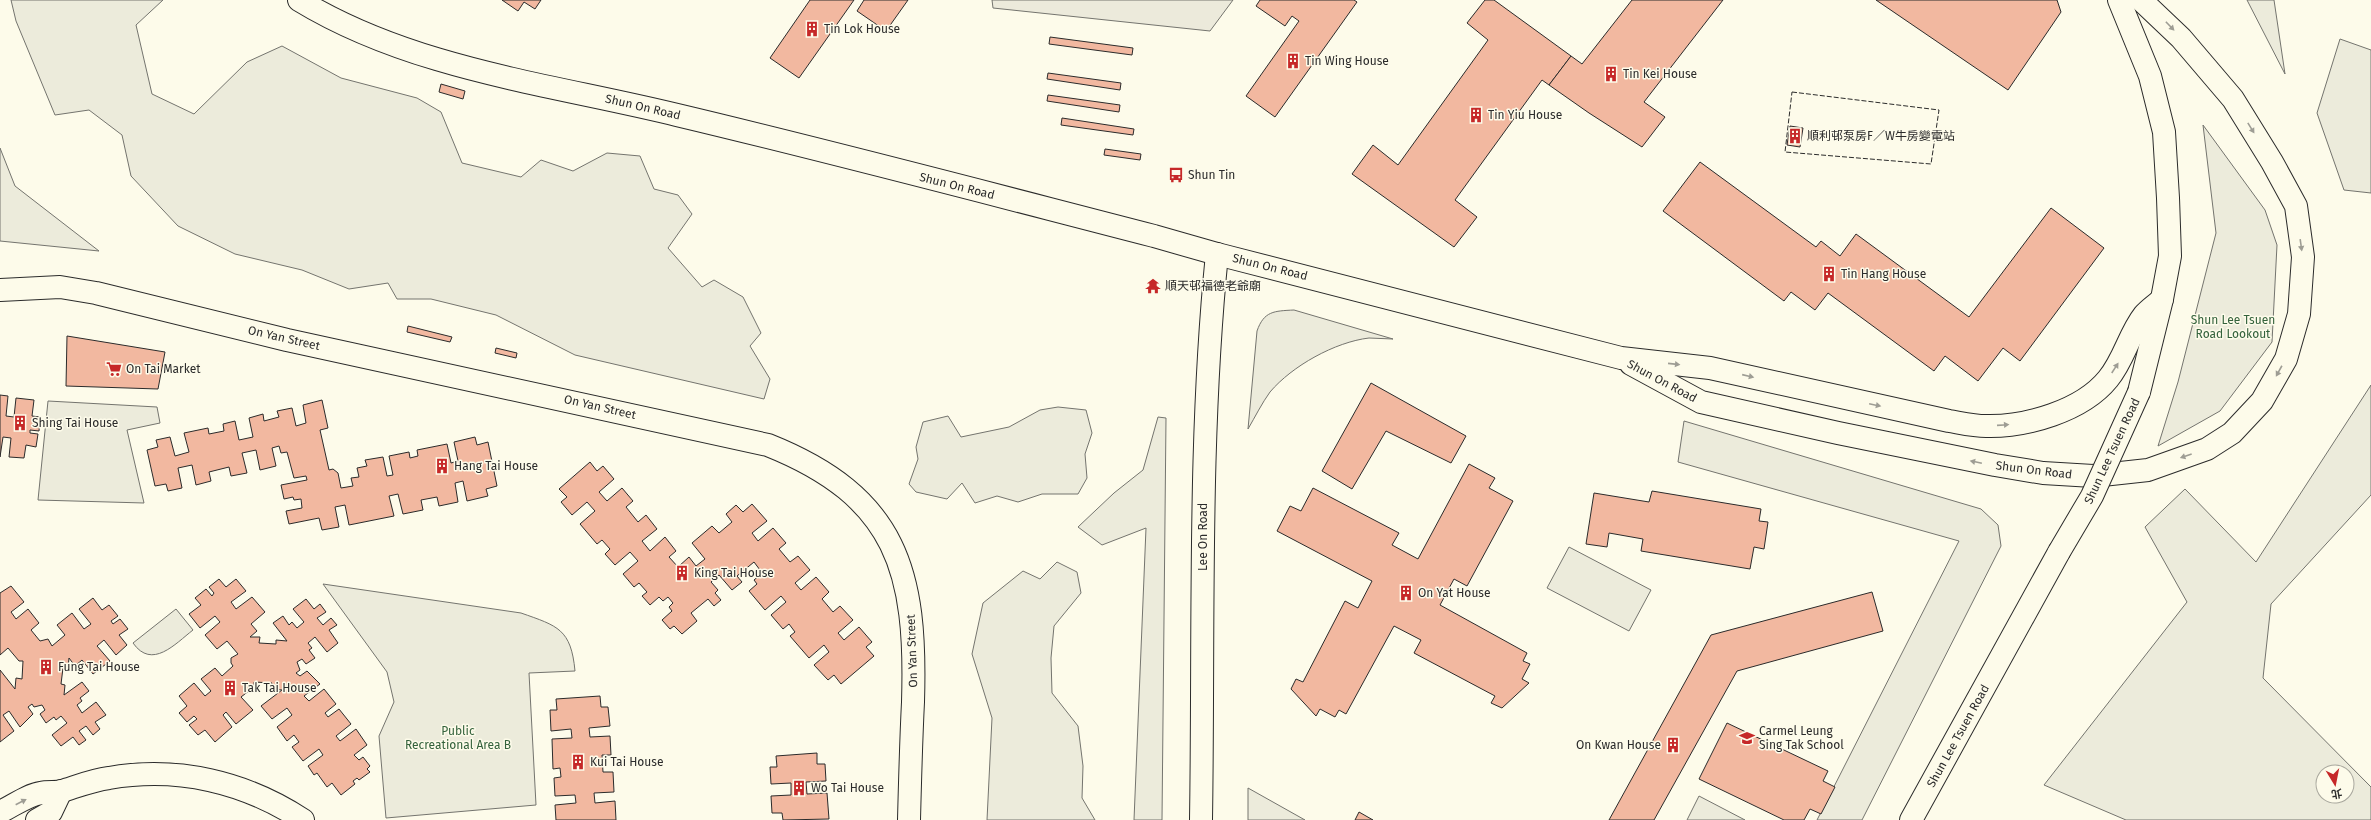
<svg xmlns="http://www.w3.org/2000/svg" width="2371" height="820" viewBox="0 0 2371 820" font-family="'Fira Sans','Noto Sans TC',sans-serif">
	<style>
		.green { fill: #ecebdb; stroke: #74746e; fill-rule: evenodd }
		.parking { fill: #eceadb; stroke: #74746e }
		.building { fill: #f2b8a0; stroke: #2b2b2b }
		.lines { fill: none; stroke-linecap: round; stroke-linejoin: round }
		.street-casing { stroke: #2b2b2b; stroke-width: 24 }
		.secondary-casing { stroke: #2b2b2b; stroke-width: 24 }
		.street { stroke: #fdfbea; stroke-width: 22 }
		.secondary { stroke: #fdfbea; stroke-width: 22 }
		.secondary-bridge-casing { stroke: #2b2b2b; stroke-width: 24; stroke-linecap: butt }
		.secondary-bridge { stroke: #fdfbea; stroke-width: 22 }
		.fence { stroke: #2b2b2b; stroke-width: 1; stroke-dasharray: 5 2; stroke-linecap: butt }
		.oneway { fill: #9e9d94 }
		.labels { text-anchor: middle; stroke-width: 3; stroke-linejoin: round; paint-order: stroke }
		.poi-label { font-size: 12px; fill: #2b2b2b; stroke: #fdfbea; text-anchor: start }
		.street-label { font-size: 12px; fill: #2b2b2b; stroke: #fdfbea }
		.park-label { font-size: 12px; fill: #34623c; stroke: #fdfbea }
	</style>
	<rect width="100%" height="100%" fill="#fdfbea"/>
	<g class="green">
		<path d="M 11,0 L 163,0 L 136,25 L 152,94 L 194,114 L 247,62 L 282,46 L 341,78 L 417,98 L 441,112 L 462,163 L 521,177 L 541,160 L 573,171 L 607,153 L 640,156 L 654,189 L 678,195 L 692,214 L 668,248 L 702,287 L 714,280 L 743,297 L 761,333 L 750,346 L 770,379 L 764,399 L 575,355 L 496,315 L 431,299 L 397,299 L 388,283 L 349,289 L 302,270 L 235,254 L 178,226 L 131,176 L 122,135 L 89,110 L 55,115 L 16,21 Z"/>
		<path d="M 2247,0 L 2274,0 L 2285,74 Z"/>
		<path d="M 2340,39 L 2371,50 L 2371,193 L 2344,190 L 2317,113 Z"/>
		<path d="M 2203,125 L 2265,210 L 2277,245 L 2272,342 L 2220,411 L 2158,446 L 2178,382 L 2216,233 Z"/>
		<path d="M 0,148 L 15,186 L 99,251 L 0,241 Z"/>
		<path d="M 1294,310 L 1393,339 C 1385,339 1377,338 1369,338 C 1335,342 1292,366 1270,392 C 1262,403 1255,417 1248,429 L 1257,331 C 1264,311 1274,311 1294,310 Z"/>
		<path d="M 2371,385 L 2371,495 L 2271,604 L 2263,678 L 2371,787 L 2371,820 L 2126,820 L 2044,785 L 2187,602 L 2145,527 L 2185,489 L 2256,562 ZM 2323,772 L 2347,772 L 2347,796 L 2323,796 Z"/>
		<path d="M 48,401 L 157,407 L 160,423 L 127,430 L 144,503 L 38,500 Z"/>
		<path d="M 1058,407 L 1086,410 L 1092,433 L 1085,454 L 1087,478 L 1078,494 L 1042,494 L 1018,502 L 997,496 L 975,503 L 962,483 L 947,499 L 916,492 L 909,484 L 918,459 L 916,447 L 923,422 L 948,416 L 961,437 L 1009,427 L 1040,410 Z"/>
		<path d="M 1158,417 L 1166,418 L 1162,820 L 1134,820 L 1146,528 L 1102,545 L 1078,527 L 1114,493 L 1143,470 Z"/>
		<path d="M 1684,421 L 1981,509 L 1998,525 L 2001,546 L 1862,820 L 1817,820 L 1959,541 L 1678,462 Z"/>
		<path d="M 1569,547 L 1651,590 L 1629,631 L 1547,588 Z"/>
		<path d="M 1057,562 L 1077,572 L 1081,593 L 1054,626 L 1051,658 L 1052,693 L 1078,726 L 1083,766 L 1082,798 L 1095,820 L 987,820 L 992,718 L 972,654 L 983,603 L 1023,571 L 1040,579 Z"/>
		<path d="M 323,584 L 521,613 C 558,626 571,629 575,671 L 529,673 L 536,805 L 386,818 L 379,736 L 394,702 L 387,672 Z"/>
		<path d="M 176,609 L 193,630 C 175,644 152,670 133,643 Z"/>
		<path d="M 1248,788 L 1305,820 L 1248,820 Z"/>
		<path d="M 1699,796 L 1745,820 L 1687,820 Z"/>
	</g>
	<path class="parking" d="M 992,0 L 1233,0 L 1210,31 L 993,8 Z"/>
	<g class="building">
		<path d="M 502,0 L 541,0 L 535,9 L 524,2 L 518,11 Z"/>
		<path d="M 810,0 L 854,0 L 799,78 L 770,58 Z"/>
		<path d="M 864,0 L 908,0 L 886,31 L 857,11 Z"/>
		<path d="M 1260,0 L 1354,0 L 1357,2 L 1275,117 L 1246,96 L 1299,21 L 1292,16 L 1285,26 L 1256,6 Z"/>
		<path d="M 1485,0 L 1494,0 L 1571,56 L 1549,85 L 1542,80 L 1455,200 L 1477,217 L 1454,247 L 1352,174 L 1373,145 L 1398,165 L 1488,40 L 1467,23 Z"/>
		<path d="M 1632,0 L 1723,0 L 1644,102 L 1665,117 L 1642,147 L 1589,113 L 1549,85 L 1571,56 L 1582,64 Z"/>
		<path d="M 1876,0 L 2057,0 L 2061,12 L 2008,90 Z"/>
		<path d="M 1050,37 L 1133,48 L 1132,55 L 1049,44 Z"/>
		<path d="M 1048,73 L 1121,83 L 1120,90 L 1047,79 Z"/>
		<path d="M 441,84 L 465,91 L 463,99 L 439,92 Z"/>
		<path d="M 1048,95 L 1120,105 L 1119,112 L 1047,101 Z"/>
		<path d="M 1062,118 L 1134,129 L 1133,135 L 1061,125 Z"/>
		<path d="M 1790,126 L 1803,128 L 1800,147 L 1787,145 Z"/>
		<path d="M 1105,149 L 1141,154 L 1140,160 L 1104,155 Z"/>
		<path d="M 1700,162 L 1816,247 L 1821,241 L 1840,256 L 1856,234 L 1969,317 L 2051,208 L 2104,248 L 2020,361 L 2003,348 L 1978,381 L 1945,356 L 1934,371 L 1828,293 L 1815,310 L 1791,292 L 1784,301 L 1663,211 Z"/>
		<path d="M 408,326 L 452,337 L 450,342 L 407,332 Z"/>
		<path d="M 67,336 L 165,352 L 158,389 L 66,386 Z"/>
		<path d="M 496,348 L 517,353 L 516,358 L 495,353 Z"/>
		<path d="M 1371,383 L 1466,436 L 1451,463 L 1386,431 L 1352,489 L 1322,471 Z"/>
		<path d="M 0,395 L 8,396 L 6,416 L 14,417 L 16,398 L 34,400 L 32,416 L 40,417 L 39,431 L 30,430 L 30,433 L 38,434 L 36,447 L 26,445 L 24,458 L 9,457 L 11,438 L 3,437 L 0,457 Z"/>
		<path d="M 322,400 L 328,428 L 320,430 L 329,470 L 333,469 L 338,473 L 341,488 L 353,486 L 351,478 L 359,477 L 357,468 L 367,466 L 365,460 L 383,457 L 387,476 L 393,475 L 389,456 L 409,452 L 410,458 L 418,456 L 417,450 L 447,444 L 451,463 L 458,461 L 454,442 L 475,437 L 477,445 L 488,442 L 497,486 L 486,489 L 488,496 L 467,501 L 463,481 L 455,483 L 458,502 L 439,506 L 437,497 L 421,500 L 423,510 L 403,514 L 398,494 L 389,496 L 394,516 L 349,525 L 345,505 L 335,507 L 339,527 L 322,530 L 319,518 L 289,524 L 286,511 L 302,508 L 301,499 L 294,500 L 293,497 L 284,499 L 281,485 L 307,480 L 306,476 L 294,478 L 287,452 L 281,453 L 279,446 L 272,448 L 276,466 L 260,470 L 256,450 L 242,453 L 247,473 L 231,476 L 229,467 L 209,472 L 211,481 L 196,485 L 192,465 L 178,468 L 182,488 L 168,491 L 166,484 L 155,486 L 147,450 L 158,447 L 156,440 L 170,437 L 175,456 L 189,452 L 184,433 L 208,428 L 209,434 L 224,431 L 223,424 L 235,421 L 239,440 L 253,437 L 249,418 L 263,414 L 264,421 L 279,417 L 277,411 L 292,408 L 296,426 L 306,423 L 303,405 Z"/>
		<path d="M 590,462 L 597,471 L 603,466 L 614,479 L 599,492 L 607,501 L 622,488 L 633,501 L 626,507 L 638,522 L 646,515 L 657,529 L 642,541 L 650,551 L 665,537 L 676,551 L 669,557 L 678,567 L 689,557 L 696,566 L 705,559 L 692,543 L 712,526 L 719,533 L 732,522 L 726,514 L 736,505 L 743,512 L 752,504 L 767,521 L 752,533 L 758,541 L 773,528 L 786,543 L 779,549 L 790,562 L 798,556 L 810,570 L 795,583 L 801,590 L 816,577 L 829,592 L 822,599 L 833,612 L 840,606 L 853,620 L 838,633 L 844,640 L 859,627 L 872,642 L 866,647 L 874,656 L 841,684 L 834,675 L 828,680 L 814,665 L 829,652 L 824,645 L 809,658 L 790,636 L 795,632 L 789,624 L 783,629 L 771,615 L 786,602 L 781,596 L 765,610 L 749,591 L 757,584 L 754,580 L 760,575 L 758,572 L 760,570 L 754,562 L 737,576 L 742,582 L 732,590 L 719,575 L 711,582 L 718,590 L 715,593 L 721,600 L 714,606 L 708,599 L 691,613 L 697,621 L 682,634 L 674,626 L 670,629 L 662,620 L 672,611 L 669,607 L 673,603 L 668,597 L 663,601 L 659,597 L 650,605 L 642,596 L 647,592 L 639,583 L 634,587 L 623,574 L 638,561 L 630,552 L 615,565 L 605,554 L 610,549 L 602,540 L 597,544 L 580,524 L 595,511 L 587,502 L 572,515 L 561,502 L 567,497 L 559,489 Z"/>
		<path d="M 1469,464 L 1495,478 L 1489,488 L 1513,501 L 1467,586 L 1454,579 L 1440,605 L 1527,653 L 1523,661 L 1530,664 L 1522,679 L 1529,683 L 1502,708 L 1491,703 L 1495,696 L 1414,653 L 1421,640 L 1394,626 L 1346,714 L 1339,710 L 1335,717 L 1320,709 L 1316,716 L 1291,689 L 1296,679 L 1303,682 L 1345,601 L 1358,608 L 1372,581 L 1277,531 L 1290,506 L 1301,511 L 1313,488 L 1399,533 L 1392,545 L 1418,559 Z"/>
		<path d="M 1652,491 L 1761,509 L 1759,521 L 1768,522 L 1764,549 L 1754,547 L 1750,569 L 1641,551 L 1643,539 L 1609,533 L 1607,547 L 1586,544 L 1594,493 L 1649,502 Z"/>
		<path d="M 219,579 L 226,587 L 236,579 L 246,591 L 231,602 L 236,609 L 252,597 L 265,612 L 251,624 L 257,631 L 250,637 L 260,637 L 259,643 L 276,644 L 276,640 L 287,641 L 273,623 L 283,616 L 289,625 L 292,622 L 297,628 L 304,622 L 293,609 L 306,599 L 314,609 L 320,604 L 326,612 L 317,618 L 323,625 L 331,618 L 337,625 L 329,630 L 338,643 L 327,652 L 315,637 L 308,643 L 312,648 L 309,650 L 315,658 L 306,664 L 302,659 L 297,662 L 300,670 L 296,673 L 300,676 L 307,671 L 320,684 L 304,696 L 309,701 L 324,689 L 336,704 L 325,713 L 328,717 L 339,709 L 351,724 L 336,736 L 340,741 L 356,729 L 367,745 L 354,755 L 359,760 L 363,757 L 370,766 L 367,769 L 370,772 L 359,780 L 357,778 L 353,781 L 355,784 L 341,795 L 332,783 L 327,787 L 317,773 L 314,775 L 308,766 L 323,755 L 319,749 L 303,761 L 292,747 L 299,742 L 294,735 L 287,741 L 277,727 L 292,715 L 287,708 L 272,719 L 261,706 L 282,690 L 271,689 L 272,683 L 254,682 L 254,687 L 241,697 L 253,710 L 236,724 L 226,712 L 223,715 L 232,727 L 215,742 L 205,730 L 198,735 L 189,725 L 197,719 L 194,716 L 187,722 L 179,713 L 187,706 L 179,696 L 194,683 L 205,696 L 211,691 L 201,679 L 215,668 L 222,676 L 233,666 L 231,663 L 231,658 L 238,654 L 227,641 L 217,649 L 205,635 L 220,622 L 215,616 L 200,628 L 189,614 L 201,605 L 195,598 L 206,589 L 212,596 L 214,593 L 209,587 Z"/>
		<path d="M 11,586 L 24,602 L 11,612 L 16,619 L 28,609 L 39,623 L 31,630 L 40,641 L 48,639 L 52,646 L 65,635 L 57,625 L 72,613 L 84,629 L 91,624 L 79,609 L 93,598 L 102,610 L 109,605 L 118,616 L 111,621 L 113,624 L 120,619 L 128,629 L 119,635 L 127,645 L 116,655 L 104,640 L 97,646 L 110,661 L 93,674 L 82,660 L 75,666 L 69,658 L 68,668 L 63,668 L 61,684 L 65,685 L 64,695 L 82,682 L 89,691 L 80,698 L 82,701 L 77,705 L 82,713 L 96,702 L 106,715 L 95,722 L 100,729 L 93,735 L 86,726 L 79,731 L 86,740 L 79,745 L 73,737 L 61,746 L 52,735 L 67,723 L 61,716 L 56,720 L 54,717 L 46,723 L 40,714 L 45,710 L 42,705 L 34,707 L 32,704 L 28,707 L 33,714 L 20,727 L 9,711 L 3,715 L 14,731 L 0,742 L 0,670 L 15,689 L 16,678 L 22,679 L 23,661 L 19,661 L 8,648 L 0,655 L 0,593 Z"/>
		<path d="M 1872,592 L 1883,631 L 1737,671 L 1654,820 L 1609,820 L 1711,635 Z"/>
		<path d="M 600,696 L 601,707 L 608,707 L 610,726 L 589,728 L 590,737 L 610,736 L 611,755 L 602,755 L 603,772 L 613,772 L 614,792 L 594,793 L 595,803 L 615,801 L 616,820 L 556,820 L 555,805 L 576,803 L 575,795 L 555,796 L 554,778 L 561,777 L 560,768 L 553,769 L 552,739 L 572,738 L 571,729 L 551,731 L 550,710 L 557,710 L 556,699 Z"/>
		<path d="M 1727,723 L 1828,771 L 1823,781 L 1835,787 L 1821,814 L 1810,809 L 1804,820 L 1784,820 L 1699,779 Z"/>
		<path d="M 817,753 L 817,764 L 825,764 L 826,781 L 806,782 L 807,794 L 827,793 L 829,819 L 783,820 L 782,813 L 772,813 L 771,796 L 791,795 L 791,783 L 771,784 L 770,767 L 777,767 L 776,756 Z"/>
		<path d="M 1359,812 L 1373,820 L 1355,820 Z"/>
	</g>
	<g class="lines">
		<defs>
			<g id="street">
				<path d="M 0,290 L 60,287 L 96,293 L 287,340 L 768,445 C 898,497 917,572 913,702 C 911,741 910,781 909,820"/>
				<path d="M 0,812 C 13,806 27,795 41,793 C 48,791 56,793 62,791 C 78,786 93,780 109,778 C 178,766 245,782 303,820"/>
				<path d="M 37,820 L 51,812 L 61,791"/>
			</g>
			<g id="secondary">
				<path d="M 299,0 C 412,69 550,84 677,115 C 837,153 995,195 1154,236 L 1217,254 L 1621,358 L 1710,368 L 1949,421 C 1961,423 1974,426 1986,426 C 2026,427 2082,411 2108,379 C 2124,360 2129,334 2144,315 C 2149,309 2157,304 2162,299"/>
				<path d="M 2119,0 L 2150,76 L 2164,132 L 2168,198 L 2170,256 L 2162,299 L 2139,392"/>
				<path d="M 1631,364 L 1701,402 L 1838,433 L 1995,465 L 2043,473 L 2093,476 L 2148,470 L 2207,449 L 2232,433 L 2262,401 L 2286,359 L 2299,314 L 2303,257 L 2296,206 L 2272,162 L 2233,99 L 2181,38 L 2141,0"/>
				<path d="M 1201,820 C 1204,631 1198,442 1217,254"/>
				<path d="M 1911,820 L 2059,552"/>
			</g>
		</defs>
		<use href="#street" class="street-casing"/>
		<use href="#secondary" class="secondary-casing"/>
		<use href="#street" class="street"/>
		<use href="#secondary" class="secondary"/>
		<defs>
			<path id="secondary-bridge" d="M 2059,552 L 2092,496 L 2139,392"/>
		</defs>
		<use href="#secondary-bridge" class="secondary-bridge-casing"/>
		<use href="#secondary-bridge" class="secondary-bridge"/>
		<path class="fence" d="M 1792,92 L 1939,110 L 1931,164 L 1785,152 Z"/>
	</g>
	<defs><path id="oneway-solid" d="M-6-.8H1V-3.2L6.5 0L1 3.2V.8H-6Z"/></defs>
	<g class="oneway">
		<use href="#oneway-solid" transform="translate(2170 26) rotate(46)"/>
		<use href="#oneway-solid" transform="translate(2251 128) rotate(58)"/>
		<use href="#oneway-solid" transform="translate(2301 245) rotate(82)"/>
		<use href="#oneway-solid" transform="translate(1674 364) rotate(6)"/>
		<use href="#oneway-solid" transform="translate(2115 368) rotate(-57)"/>
		<use href="#oneway-solid" transform="translate(2279 371) rotate(119)"/>
		<use href="#oneway-solid" transform="translate(1748 376) rotate(13)"/>
		<use href="#oneway-solid" transform="translate(1875 405) rotate(12)"/>
		<use href="#oneway-solid" transform="translate(2003 425) rotate(-4)"/>
		<use href="#oneway-solid" transform="translate(2186 456) rotate(161)"/>
		<use href="#oneway-solid" transform="translate(1976 462) rotate(-168)"/>
		<use href="#oneway-solid" transform="translate(21 802) rotate(-27)"/>
	</g>
	<defs>
		<symbol id="building-bare" viewBox="-9 -9 18 18"><path d="M-4-6H4V6H1V3H-1V6H-4ZM-2.5-4.3h1.7v1.8h-1.7ZM.8-4.3h1.7v1.8H.8ZM-2.5-1h1.7V.8h-1.7ZM.8-1h1.7V.8H.8Z" fill="#c62828" stroke="#fdfbea" stroke-width="2.5" paint-order="stroke"/></symbol>
		<symbol id="bus-bare" viewBox="-9 -9 18 18"><path d="M-5-6H5V4H4V6H2V4H-2V6H-4V4H-5ZM-3.5-4V0h7V-4ZM-3.5 1.2v1.5H-2V1.2ZM2 1.2v1.5H3.5V1.2Z" fill="#c62828" stroke="#fdfbea" stroke-width="2.5" paint-order="stroke"/></symbol>
		<symbol id="temple-bare" viewBox="-9 -9 18 18"><path d="M0-6L5-2H3V0L6.5 2.5H4V6H1.5V3h-3V6H-4V2.5H-6.5L-3 0V-2H-5Z" fill="#c62828" stroke="#fdfbea" stroke-width="2.5" paint-order="stroke"/></symbol>
		<symbol id="supermarket-bare" viewBox="-9 -9 18 18"><path d="M-6-5.5h2.5l.6 2H6L4.5 2H-2.5L-4.4-4H-6ZM-1.5 3.2a1.3 1.3 0 1 0 .1 0ZM3 3.2a1.3 1.3 0 1 0 .1 0Z" fill="#c62828" stroke="#fdfbea" stroke-width="2.5" paint-order="stroke"/></symbol>
		<symbol id="school-bare" viewBox="-9 -9 18 18"><path d="M0-5L7-2L0 1L-7-2ZM-4 1L0 2.5L4 1V4Q0 6-4 4Z" fill="#c62828" stroke="#fdfbea" stroke-width="2.5" paint-order="stroke"/></symbol>
	</defs>
	<g fill-rule="evenodd">
		<use href="#building-bare" x="801" y="18" width="22" height="22"/>
		<use href="#building-bare" x="1282" y="50" width="22" height="22"/>
		<use href="#building-bare" x="1600" y="63" width="22" height="22"/>
		<use href="#building-bare" x="1465" y="104" width="22" height="22"/>
		<use href="#building-bare" x="1784" y="125" width="22" height="22"/>
		<use href="#bus-bare" x="1165" y="164" width="22" height="22"/>
		<use href="#building-bare" x="1818" y="263" width="22" height="22"/>
		<use href="#temple-bare" x="1142" y="275" width="22" height="22"/>
		<use href="#supermarket-bare" x="103" y="358" width="22" height="22"/>
		<use href="#building-bare" x="9" y="412" width="22" height="22"/>
		<use href="#building-bare" x="431" y="455" width="22" height="22"/>
		<use href="#building-bare" x="671" y="562" width="22" height="22"/>
		<use href="#building-bare" x="1395" y="582" width="22" height="22"/>
		<use href="#building-bare" x="35" y="656" width="22" height="22"/>
		<use href="#building-bare" x="219" y="677" width="22" height="22"/>
		<use href="#school-bare" x="1736" y="727" width="22" height="22"/>
		<use href="#building-bare" x="1662" y="734" width="22" height="22"/>
		<use href="#building-bare" x="567" y="751" width="22" height="22"/>
		<use href="#building-bare" x="788" y="777" width="22" height="22"/>
	</g>
	<g class="labels">
		<g class="poi-label">
			<text x="824" y="33">Tin Lok House</text>
			<text x="1305" y="65">Tin Wing House</text>
			<text x="1623" y="78">Tin Kei House</text>
			<text x="1488" y="119">Tin Yiu House</text>
			<text x="1807" y="140">順利邨泵房F／W牛房變電站</text>
			<text x="1188" y="179">Shun Tin</text>
			<text x="1841" y="278">Tin Hang House</text>
			<text x="1165" y="290">順天邨福德老爺廟</text>
			<text x="126" y="373">On Tai Market</text>
			<text x="32" y="427">Shing Tai House</text>
			<text x="454" y="470">Hang Tai House</text>
			<text x="694" y="577">King Tai House</text>
			<text x="1418" y="597">On Yat House</text>
			<text x="58" y="671">Fung Tai House</text>
			<text x="242" y="692">Tak Tai House</text>
			<text x="1759" y="735">Carmel Leung<tspan x="1759" dy="14">Sing Tak School</tspan></text>
			<text x="1661" y="749" text-anchor="end">On Kwan House</text>
			<text x="590" y="766">Kui Tai House</text>
			<text x="811" y="792">Wo Tai House</text>
		</g>
		<g class="street-label">
			<text transform="translate(643 107) rotate(13)" y="4">Shun On Road</text>
			<text transform="translate(957 186) rotate(14)" y="4">Shun On Road</text>
			<text transform="translate(1270 267) rotate(14)" y="4">Shun On Road</text>
			<text transform="translate(284 338) rotate(13)" y="4">On Yan Street</text>
			<text transform="translate(1662 381) rotate(28)" y="4">Shun On Road</text>
			<text transform="translate(600 407) rotate(13)" y="4">On Yan Street</text>
			<text transform="translate(2112 451) rotate(-65)" y="4">Shun Lee Tsuen Road</text>
			<text transform="translate(2034 470) rotate(7)" y="4">Shun On Road</text>
			<text transform="translate(1203 537) rotate(-90)" y="4">Lee On Road</text>
			<text transform="translate(912 651) rotate(-92)" y="4">On Yan Street</text>
			<text transform="translate(1958 736) rotate(-61)" y="4">Shun Lee Tsuen Road</text>
		</g>
		<g class="park-label">
			<text x="2233" y="324">Shun Lee Tsuen<tspan x="2233" dy="14">Road Lookout</tspan></text>
			<text x="458" y="735">Public<tspan x="458" dy="14">Recreational Area B</tspan></text>
		</g>
	</g>
	<g transform="translate(2335 784) rotate(170)"><circle r="19" fill="#fdfbea" stroke="#a9a89e"/>
	<path d="M0-3L7 15L0 10L-7 15Z" fill="#c62828"/>
	<text y="-6" font-size="11" font-weight="bold" text-anchor="middle" fill="#2b2b2b">北</text>
	</g>
</svg>
